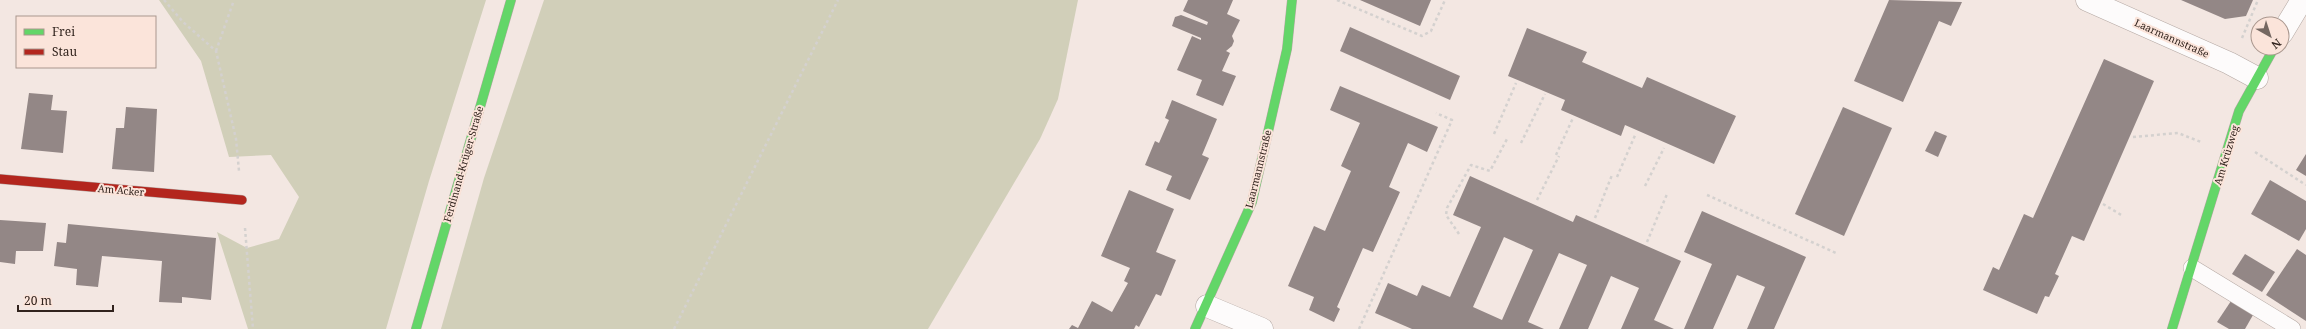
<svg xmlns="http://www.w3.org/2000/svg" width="2306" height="329" viewBox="0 0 2306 329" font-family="'Noto Serif',serif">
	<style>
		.forest { fill: #d1cfb9 }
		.building { fill: #938786; fill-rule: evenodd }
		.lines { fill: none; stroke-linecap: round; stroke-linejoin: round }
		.lane-casing { stroke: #b4a8a3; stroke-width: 18 }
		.street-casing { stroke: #b4a8a3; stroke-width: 23 }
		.fast-casing { stroke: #b4a8a3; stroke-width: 10 }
		.jam-casing { stroke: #b4a8a3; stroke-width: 10 }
		.path { stroke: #d4d1cf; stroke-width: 2.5; stroke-dasharray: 3 3; stroke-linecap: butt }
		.lane { stroke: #fdfbfb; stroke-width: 17 }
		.street { stroke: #fdfbfb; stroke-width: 22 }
		.fast { stroke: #63d668; stroke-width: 9 }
		.jam { stroke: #b3261e; stroke-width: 9 }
		.labels { text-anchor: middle; stroke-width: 4; stroke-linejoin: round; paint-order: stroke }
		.street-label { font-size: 10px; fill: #31231d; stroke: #fbe4da }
	</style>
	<rect width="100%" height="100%" fill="#f3e7e2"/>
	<g class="forest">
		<path d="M 159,0 L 486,0 L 429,181 L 386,329 L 248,329 L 217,232 L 247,248 L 279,239 L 299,197 L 271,155 L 229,157 L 201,61 Z"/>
		<path d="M 544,0 L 1078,0 L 1058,99 L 1040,139 L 928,329 L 441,329 L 484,178 Z"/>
	</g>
	<g class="building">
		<path d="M 1188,0 L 1233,0 L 1227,14 L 1240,20 L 1232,36 L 1234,41 L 1232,46 L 1226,51 L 1230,53 L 1222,71 L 1236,76 L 1223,106 L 1196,95 L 1202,80 L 1177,70 L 1192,36 L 1201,40 L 1201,38 L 1172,26 L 1175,17 L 1181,15 L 1207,25 L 1208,22 L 1183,11 Z"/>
		<path d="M 1360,0 L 1431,0 L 1420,26 Z"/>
		<path d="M 1889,0 L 1962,2 L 1951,26 L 1939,21 L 1903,102 L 1854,81 Z"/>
		<path d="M 2181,0 L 2253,0 L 2246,16 L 2225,19 Z"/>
		<path d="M 1350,27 L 1460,76 L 1450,100 L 1340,51 Z"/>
		<path d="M 1527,28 L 1587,52 L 1582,62 L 1642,88 L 1647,77 L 1736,116 L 1714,164 L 1625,125 L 1621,136 L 1561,110 L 1565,100 L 1508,76 Z"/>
		<path d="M 2104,59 L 2154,81 L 2084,241 L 2072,236 L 2055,274 L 2059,276 L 2049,297 L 2045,296 L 2037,314 L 1983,290 L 1993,267 L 1999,270 L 2024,214 L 2033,218 Z"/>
		<path d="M 1340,86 L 1438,127 L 1427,152 L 1408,143 L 1389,187 L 1400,192 L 1373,252 L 1363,248 L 1337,307 L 1340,309 L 1334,322 L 1309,310 L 1314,297 L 1288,286 L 1314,226 L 1325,231 L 1351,171 L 1341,166 L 1360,123 L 1330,110 Z"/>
		<path d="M 29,93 L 53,95 L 51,110 L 67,111 L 63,153 L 21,149 Z"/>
		<path d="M 1172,100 L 1217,119 L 1202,155 L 1209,158 L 1190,200 L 1166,190 L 1172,176 L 1145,165 L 1155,141 L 1159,143 L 1169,120 L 1165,118 Z"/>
		<path d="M 126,107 L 157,109 L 154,172 L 112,169 L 116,128 L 124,128 Z"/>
		<path d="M 1843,107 L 1892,128 L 1844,236 L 1795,214 Z"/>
		<path d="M 1935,131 L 1947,136 L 1938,157 L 1925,151 Z"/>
		<path d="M 2306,154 L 2306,176 L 2296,170 Z"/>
		<path d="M 1470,176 L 1573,222 L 1576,215 L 1681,261 L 1654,320 L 1674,329 L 1621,329 L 1639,288 L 1611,276 L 1588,329 L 1559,329 L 1587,265 L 1559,253 L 1528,322 L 1544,329 L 1412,329 L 1375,313 L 1388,283 L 1417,296 L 1422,285 L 1450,297 L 1481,227 L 1453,215 ZM 1504,237 L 1533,250 L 1502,320 L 1473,307 Z"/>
		<path d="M 2270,180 L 2306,201 L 2306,229 L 2299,241 L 2251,214 Z"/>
		<path d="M 1129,190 L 1174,209 L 1156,252 L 1176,260 L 1161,296 L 1156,294 L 1139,327 L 1136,325 L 1134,329 L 1069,329 L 1072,325 L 1078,328 L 1092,301 L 1112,312 L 1128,283 L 1124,281 L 1130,268 L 1101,256 Z"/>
		<path d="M 1702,211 L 1806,257 L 1774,329 L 1747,329 L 1765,287 L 1737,275 L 1713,329 L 1684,329 L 1712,264 L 1684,252 Z"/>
		<path d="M 0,220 L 46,223 L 43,251 L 16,251 L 15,264 L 0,262 Z"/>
		<path d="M 68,224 L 216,238 L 211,300 L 182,297 L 182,303 L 159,302 L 162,261 L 102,256 L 98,287 L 76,285 L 77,269 L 54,266 L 57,242 L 66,243 Z"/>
		<path d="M 2297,249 L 2306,255 L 2306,321 L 2266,295 Z"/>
		<path d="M 2245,254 L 2275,272 L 2262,292 L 2232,274 Z"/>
		<path d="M 2231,301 L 2253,315 L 2245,329 L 2229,329 L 2217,322 Z"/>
	</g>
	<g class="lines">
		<defs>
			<path id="lane" d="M 2192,268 L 2292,329"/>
			<g id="street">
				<path d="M 2087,0 L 2229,63 L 2257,78"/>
				<path d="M 2282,33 L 2302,0"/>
				<path d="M 1207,306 L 1262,329"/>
			</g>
			<g id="fast">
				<path d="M 416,329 L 511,0"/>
				<path d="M 1195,329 L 1252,202 L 1287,49 L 1292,0"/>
				<path d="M 2172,329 L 2239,111 L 2274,48"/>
			</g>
			<path id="jam" d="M 0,179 L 242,200"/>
		</defs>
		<use href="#lane" class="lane-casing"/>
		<use href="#street" class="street-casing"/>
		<use href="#fast" class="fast-casing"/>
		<use href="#jam" class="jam-casing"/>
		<g class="path">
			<path d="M 164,0 L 183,22 L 216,51 L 236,139 L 239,171"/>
			<path d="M 1337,0 L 1422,36 L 1431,31 L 1445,0"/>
			<path d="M 2242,38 L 2258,0"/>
			<path d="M 216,51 L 234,0"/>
			<path d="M 1494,134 L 1516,83"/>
			<path d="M 2133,137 L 2178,133 L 2201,142"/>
			<path d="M 1521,143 L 1545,94"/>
			<path d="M 2255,152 L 2306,185"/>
			<path d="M 1556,155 L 1573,118"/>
			<path d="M 1617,177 L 1636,133"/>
			<path d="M 1645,186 L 1664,148"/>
			<path d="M 1707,195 L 1836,253"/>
			<path d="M 1537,200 L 1559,156"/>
			<path d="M 2103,204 L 2123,216"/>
			<path d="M 1595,218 L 1612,175"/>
			<path d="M 245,228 L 253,329"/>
			<path d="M 1459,234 L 1446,215 L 1447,208 L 1471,165 L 1490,171 L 1507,139"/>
			<path d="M 1647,242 L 1667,194"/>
			<path d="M 674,329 L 838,0"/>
			<path d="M 1359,329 L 1452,120 L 1436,113"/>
		</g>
		<use href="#lane" class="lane"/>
		<use href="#street" class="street"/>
		<use href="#fast" class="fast"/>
		<use href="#jam" class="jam"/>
	</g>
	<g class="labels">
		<g class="street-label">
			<text transform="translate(2172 38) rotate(24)" y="4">Laarmannstraße</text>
			<text transform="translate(2226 155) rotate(-73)" y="4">Am Krüzweg</text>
			<text transform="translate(463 164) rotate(-74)" y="4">Ferdinand-Krüger-Straße</text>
			<text transform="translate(1258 169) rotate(-76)" y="4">Laarmannstraße</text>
			<text transform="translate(121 190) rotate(5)" y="4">Am Acker</text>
		</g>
	</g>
	<rect x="16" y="16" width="140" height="52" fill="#fbe4da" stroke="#aa978e"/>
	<rect x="24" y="29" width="20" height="6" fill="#63d668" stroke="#aa978e"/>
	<text x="52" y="36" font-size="12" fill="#31231d">Frei</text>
	<rect x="24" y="49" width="20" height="6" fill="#b3261e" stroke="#aa978e"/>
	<text x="52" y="56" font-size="12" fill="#31231d">Stau</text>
	<g transform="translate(2270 36) rotate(141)"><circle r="19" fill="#fbe4da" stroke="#aa978e"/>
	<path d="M0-3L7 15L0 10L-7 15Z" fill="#756862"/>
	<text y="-6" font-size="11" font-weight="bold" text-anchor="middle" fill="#31231d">N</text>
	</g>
	<path d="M18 305v6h95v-6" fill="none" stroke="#31231d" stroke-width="2"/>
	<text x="24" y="305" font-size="12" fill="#31231d" stroke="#fbe4da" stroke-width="3" paint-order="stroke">20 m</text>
</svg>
